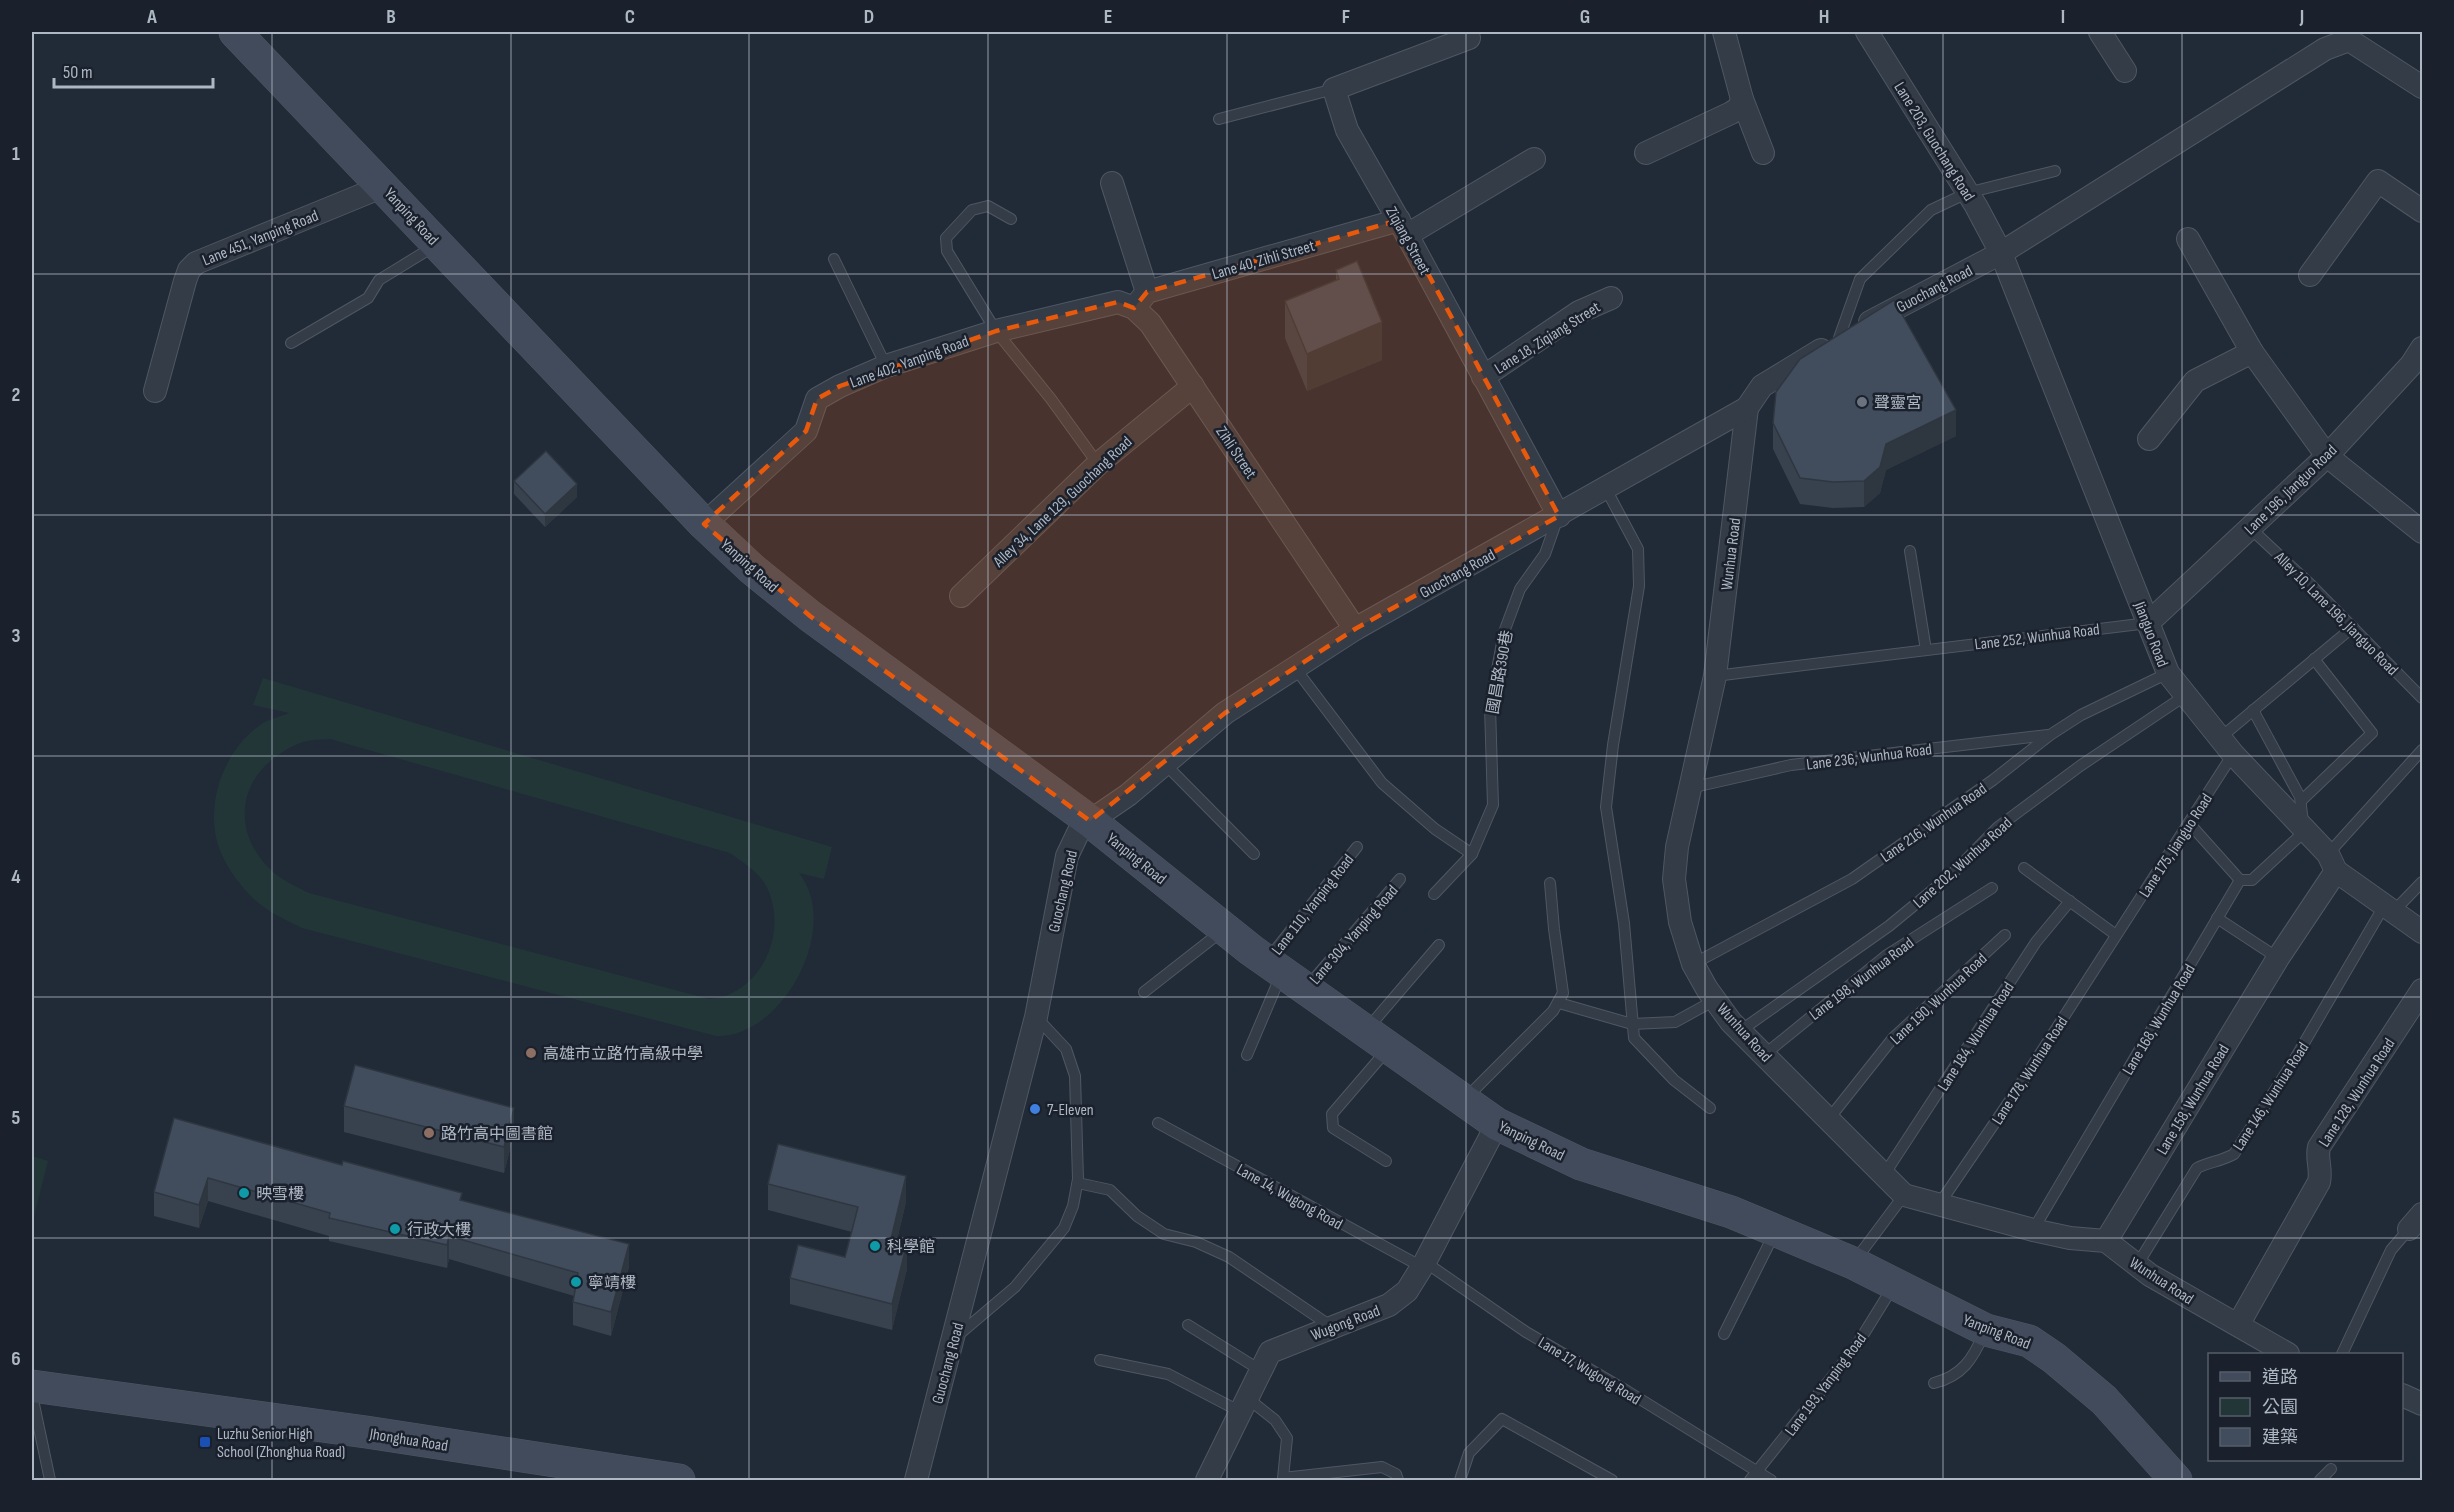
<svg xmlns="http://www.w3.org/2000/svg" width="2454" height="1512" viewBox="0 0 2454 1512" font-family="'Sofia Sans Condensed','Noto Sans TC',sans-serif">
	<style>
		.green { fill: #223638; fill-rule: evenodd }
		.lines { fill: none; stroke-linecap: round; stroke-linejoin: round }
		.lane-casing { stroke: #4e5762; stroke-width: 12 }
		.street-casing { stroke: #4e5762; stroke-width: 24 }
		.secondary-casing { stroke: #4e5762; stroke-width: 33 }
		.lane { stroke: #343c48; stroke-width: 10 }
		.street { stroke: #343c48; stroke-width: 22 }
		.secondary { stroke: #424b5b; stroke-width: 32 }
		.wall { fill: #38424f }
		.shaded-wall { fill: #2e3640 }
		.building { fill: #414d5c; stroke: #2e3640; stroke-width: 1.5 }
		.marked { fill: #e8590c; fill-opacity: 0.2; stroke: #e8590c; stroke-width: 4.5; stroke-dasharray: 12 8; stroke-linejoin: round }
		.grid { fill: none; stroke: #aeb7c4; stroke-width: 1.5; stroke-opacity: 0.55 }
		.worship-dot { fill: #6b7280; stroke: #1a212c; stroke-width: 2 }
		.education-dot { fill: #8d6e63; stroke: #1a212c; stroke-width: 2 }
		.shop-dot { fill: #3f7fe0; stroke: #1a212c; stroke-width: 2 }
		.culture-dot { fill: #0f9aa8; stroke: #1a212c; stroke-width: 2 }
		.transit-dot { fill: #1a4fb4; stroke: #1a212c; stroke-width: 2 }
		.labels { text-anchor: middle; stroke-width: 5; stroke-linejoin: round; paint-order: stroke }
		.street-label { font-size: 16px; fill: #aeb7c4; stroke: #1a212c }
		.poi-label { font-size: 16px; fill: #aeb7c4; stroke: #1a212c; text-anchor: start }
		.neatline { fill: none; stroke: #aeb7c4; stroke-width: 2 }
		.grid-label { font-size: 20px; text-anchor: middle; font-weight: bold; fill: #aeb7c4 }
	</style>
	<rect width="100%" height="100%" fill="#212a37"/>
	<g class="green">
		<path d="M 263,678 L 832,847 L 824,879 L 799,873 C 842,927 783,1038 716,1036 L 302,928 C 284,919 265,911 251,896 C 237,882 222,861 217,841 C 206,799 226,747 263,723 C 270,719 280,717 289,713 L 253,705 ZM 330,739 L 730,853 C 741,861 757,871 765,884 C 786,921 771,974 732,993 C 725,997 716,998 709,999 L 309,893 C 295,886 281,880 270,869 C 234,834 236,784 278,755 C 287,749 297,743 307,741 C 314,739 323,740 330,739 Z"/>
		<path d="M 32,1156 L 48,1161 L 32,1224 Z"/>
	</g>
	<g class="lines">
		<defs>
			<g id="lane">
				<path d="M 1219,119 L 1334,89"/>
				<path d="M 1011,219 L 988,206 L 972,210 L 946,238 L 947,251 L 996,331 L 1051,399 L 1098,464"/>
				<path d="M 834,259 L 886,366"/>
				<path d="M 1839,338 L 1860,279 L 1931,210 L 1967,193 L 2055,171"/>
				<path d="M 291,343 L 368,298 L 379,280 L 436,245"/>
				<path d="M 1606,489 L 1638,549 L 1639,586 L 1613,745 L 1606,807 L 1624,923 L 1634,1038 L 1674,1080 L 1710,1108"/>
				<path d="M 2250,528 L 2311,585 L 2422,698"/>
				<path d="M 1910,551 L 1926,650"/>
				<path d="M 1295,668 L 1382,783 L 1435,829 L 1472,854"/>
				<path d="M 1715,676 L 2148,623"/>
				<path d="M 2220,738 L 2353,627"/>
				<path d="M 1165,764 L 1254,854"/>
				<path d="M 1690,788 L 1791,765 L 2048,735"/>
				<path d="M 2301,801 L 2372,733 L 2314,659"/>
				<path d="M 2189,823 L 2240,880"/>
				<path d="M 2328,854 L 2422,750"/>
				<path d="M 2024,868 L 2116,935"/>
				<path d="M 1434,894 L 1472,854 L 1493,805 L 1490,707 L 1504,632 L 1520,589 L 1545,554 L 1558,517"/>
				<path d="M 2393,912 L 2422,882"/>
				<path d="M 2217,918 L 2278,958"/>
				<path d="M 1269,958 L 1357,847"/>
				<path d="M 1693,964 L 1852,879 L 1993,780 L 2050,735 L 2081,715 L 2168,673"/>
				<path d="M 1308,986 L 1400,879"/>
				<path d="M 1144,992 L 1222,931"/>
				<path d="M 1559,1003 L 1632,1024 L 1675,1022 L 1715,1000"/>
				<path d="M 1368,1028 L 1439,945"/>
				<path d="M 1740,1031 L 1889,926 L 1951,875 L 1998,827 L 2080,766 L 2186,695"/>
				<path d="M 1247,1055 L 1281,975"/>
				<path d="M 1764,1055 L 1887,955 L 1992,888"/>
				<path d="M 1466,1098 L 1553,1011 L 1563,993 L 1554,929 L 1550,883"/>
				<path d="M 1828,1120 L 1893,1038 L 2005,935"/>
				<path d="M 1158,1123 L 1422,1267"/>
				<path d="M 1386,1161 L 1333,1128 L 1332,1114 L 1387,1050"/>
				<path d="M 1884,1175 L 2036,942 L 2070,901"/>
				<path d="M 1078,1183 L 1110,1190 L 1137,1216 L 1164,1234 L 1196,1242 L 1229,1257 L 1332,1327"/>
				<path d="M 1940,1203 L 2011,1099 L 2233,754"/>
				<path d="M 2033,1230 L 2240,880 L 2252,880 L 2304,832 L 2300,797 L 2253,710"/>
				<path d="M 1425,1262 L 1526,1332 L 1627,1391 L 1771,1480"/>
				<path d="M 1854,1262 L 1904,1195"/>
				<path d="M 2137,1265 L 2197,1168 C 2209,1162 2222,1161 2234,1154 L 2293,1062 L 2384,906"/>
				<path d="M 1188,1325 L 1260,1370"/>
				<path d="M 1724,1334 L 1774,1234"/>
				<path d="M 956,1337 L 1015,1287 L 1064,1228 L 1073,1206 L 1078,1179 L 1075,1076 L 1066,1049 L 1036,1017"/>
				<path d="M 2342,1354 L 2391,1250 L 2409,1229"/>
				<path d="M 1100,1360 L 1168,1374 L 1239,1411"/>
				<path d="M 1934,1383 C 1962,1376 1973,1359 1984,1333"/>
				<path d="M 32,1395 L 50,1480"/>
				<path d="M 1246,1397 L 1275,1420 L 1287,1438 L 1283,1478 L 1382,1467 L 1396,1474 L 1398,1480"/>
				<path d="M 1460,1480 L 1469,1453 L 1502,1419 L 1612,1480"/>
				<path d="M 1750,1480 L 1855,1348 L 1894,1285"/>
				<path d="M 2320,1480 L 2331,1469"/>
			</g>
			<g id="street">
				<path d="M 1724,32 L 1742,99 L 1763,153"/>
				<path d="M 1867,32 L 1976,206 L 2001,253 L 2168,673 L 2233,754 L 2328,854 L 2336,871 L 2422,932"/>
				<path d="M 2100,32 L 2125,71"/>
				<path d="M 1469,38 L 1334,89 L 1347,130 L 1407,235 L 1559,516"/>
				<path d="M 1646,153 L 1731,113 L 1739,108 L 1742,99"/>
				<path d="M 1112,183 L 1147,292"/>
				<path d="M 1407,235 L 1534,159"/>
				<path d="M 2188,239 L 2252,352 L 2327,456 L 2422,532"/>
				<path d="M 2310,275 L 2378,181 L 2422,211"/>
				<path d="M 1134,308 L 1147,292 L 1399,220"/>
				<path d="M 1870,322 L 2001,253 L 2325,49 L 2349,40 L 2422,87"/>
				<path d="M 1483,377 L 1579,312 L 1611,298"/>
				<path d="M 155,391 L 185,281 L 189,270 L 196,263 L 384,186"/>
				<path d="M 1747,408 L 1715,676 L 1677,847 L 1674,879 L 1680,922 L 1693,964 L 1707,989 L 1731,1022 L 1904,1195 L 2033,1230 L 2070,1238 L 2106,1241 L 2150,1275 L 2288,1354"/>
				<path d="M 2149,439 L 2195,381 L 2252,352"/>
				<path d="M 704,524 L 806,431 L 817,399 L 840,386 L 886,366 L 996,331 L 1118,302 L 1134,308 L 1150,323 L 1355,629"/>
				<path d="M 961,596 L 1098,464 L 1193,386"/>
				<path d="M 2148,623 L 2327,456 L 2411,365 L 2422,348"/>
				<path d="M 2409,1229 L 2422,1214"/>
				<path d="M 2106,1241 L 2278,958 L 2336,871"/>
				<path d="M 2238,1325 L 2319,1182 C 2322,1169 2316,1159 2319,1147 L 2422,990"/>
				<path d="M 2402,1395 L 2422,1404"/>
				<path d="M 916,1480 L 1036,1017 L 1067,856 L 1078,833 L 1090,821 L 1128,795 L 1225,713 L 1355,629 L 1747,408 L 1762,386 L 1821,350"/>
				<path d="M 1207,1480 L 1270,1352 L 1389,1305 L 1407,1291 L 1425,1262 L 1497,1124"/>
			</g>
			<g id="secondary">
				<path d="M 235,32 L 704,524 L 752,569 L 810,616 L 1090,821 L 1251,950 L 1497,1124 L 1581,1164 L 1731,1212 L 1853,1263 L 1986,1330 L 2029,1341 L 2054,1358 L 2104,1400 L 2176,1480"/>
				<path d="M 32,1386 L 366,1432 L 679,1480"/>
			</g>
		</defs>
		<use href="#lane" class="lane-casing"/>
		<use href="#street" class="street-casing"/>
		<use href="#secondary" class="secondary-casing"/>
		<use href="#lane" class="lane"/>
		<use href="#street" class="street"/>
		<use href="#secondary" class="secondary"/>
	</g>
	<g class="wall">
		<path d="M 1336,270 L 1382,360 L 1307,391 L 1285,338 L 1285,301 L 1336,280 Z"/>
		<path d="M 1773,423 L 1956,436 L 1886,470 L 1880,493 L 1864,507 L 1833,508 L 1800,504 L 1773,449 Z"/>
		<path d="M 514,481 L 577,497 L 545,527 L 514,494 Z"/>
		<path d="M 344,1106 L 514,1134 L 504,1173 L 344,1132 Z"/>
		<path d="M 174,1118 L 462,1200 L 629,1267 L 611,1336 L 573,1325 L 573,1302 L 574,1296 L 449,1259 L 447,1268 L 329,1241 L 329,1236 L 208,1201 L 199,1228 L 154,1216 L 154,1192 Z"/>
		<path d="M 768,1184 L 906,1202 L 897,1240 L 907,1269 L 892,1330 L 790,1304 L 790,1278 L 845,1257 L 852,1232 L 768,1210 Z"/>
	</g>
	<g class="shaded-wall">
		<path d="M 1382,322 L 1382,360 L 1307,391 L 1307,354 Z"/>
		<path d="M 1956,410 L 1956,436 L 1886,470 L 1880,493 L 1864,507 L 1864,481 L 1886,444 Z"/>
		<path d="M 577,484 L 577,497 L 545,527 L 545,514 Z"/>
		<path d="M 514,1108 L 514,1134 L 504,1173 L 504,1147 Z"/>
		<path d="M 906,1176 L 906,1202 L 891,1265 L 891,1239 Z"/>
		<path d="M 208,1178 L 208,1201 L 199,1228 L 199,1205 Z"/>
		<path d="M 449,1236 L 449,1259 L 447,1268 L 447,1245 Z"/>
		<path d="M 907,1243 L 907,1269 L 892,1330 L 892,1304 Z"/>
		<path d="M 629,1244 L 629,1267 L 611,1336 L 611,1312 Z"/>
	</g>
	<g class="building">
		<path d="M 1357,261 L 1382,322 L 1307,354 L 1285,301 L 1339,279 L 1336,270 Z"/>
		<path d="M 1894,300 L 1956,410 L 1886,444 L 1880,467 L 1864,481 L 1833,482 L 1800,478 L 1773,423 L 1776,392 L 1800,359 Z"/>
		<path d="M 546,451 L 577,484 L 545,514 L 514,481 Z"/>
		<path d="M 355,1065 L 514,1108 L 504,1147 L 344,1106 Z"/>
		<path d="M 174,1118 L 342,1165 L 343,1161 L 462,1193 L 460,1200 L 629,1244 L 611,1312 L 573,1302 L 578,1273 L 449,1236 L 447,1245 L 329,1218 L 330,1213 L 208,1178 L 199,1205 L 154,1192 Z"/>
		<path d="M 778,1144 L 906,1176 L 891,1239 L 907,1243 L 892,1304 L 790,1278 L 798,1245 L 845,1257 L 858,1207 L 768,1184 Z"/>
	</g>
	<path class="marked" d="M 1399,220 L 1559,516 L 1355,629 L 1225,713 L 1090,821 L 810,616 L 704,524 L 806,431 L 817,399 L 840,386 L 996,331 L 1118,302 L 1134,308 L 1147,292 Z"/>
	<path class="grid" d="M 272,32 L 272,1480M 511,32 L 511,1480M 749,32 L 749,1480M 988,32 L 988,1480M 1227,32 L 1227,1480M 1466,32 L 1466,1480M 1705,32 L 1705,1480M 1943,32 L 1943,1480M 2182,32 L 2182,1480M 32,274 L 2422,274M 32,515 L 2422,515M 32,756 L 2422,756M 32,997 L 2422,997M 32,1238 L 2422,1238"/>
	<circle class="worship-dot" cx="1862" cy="402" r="6"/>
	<g class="education-dot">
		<circle cx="531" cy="1053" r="6"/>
		<circle cx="429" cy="1133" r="6"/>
	</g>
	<circle class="shop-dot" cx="1035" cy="1109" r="6"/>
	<g class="culture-dot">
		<circle cx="244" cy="1193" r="6"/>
		<circle cx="395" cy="1229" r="6"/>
		<circle cx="875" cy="1246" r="6"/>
		<circle cx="576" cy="1282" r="6"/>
	</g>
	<rect class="transit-dot" x="199" y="1436" width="12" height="12" rx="3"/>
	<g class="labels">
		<g class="street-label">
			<text transform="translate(1935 141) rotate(58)" y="6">Lane 203, Guochang Road</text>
			<text transform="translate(412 216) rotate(47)" y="6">Yanping Road</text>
			<text transform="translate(260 237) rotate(-22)" y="6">Lane 451, Yanping Road</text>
			<text transform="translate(1409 240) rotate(61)" y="6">Ziqiang Street</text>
			<text transform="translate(1263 259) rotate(-16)" y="6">Lane 40, Zihli Street</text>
			<text transform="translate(1934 288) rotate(-28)" y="6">Guochang Road</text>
			<text transform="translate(1547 337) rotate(-32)" y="6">Lane 18, Ziqiang Street</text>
			<text transform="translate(909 361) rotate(-20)" y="6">Lane 402, Yanping Road</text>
			<text transform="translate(1237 452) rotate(56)" y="6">Zihli Street</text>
			<text transform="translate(2290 489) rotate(-44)" y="6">Lane 196, Jianguo Road</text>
			<text transform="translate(1062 501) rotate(-43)" y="6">Alley 34, Lane 129, Guochang Road</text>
			<text transform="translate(1730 554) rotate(-83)" y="6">Wunhua Road</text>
			<text transform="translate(750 565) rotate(42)" y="6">Yanping Road</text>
			<text transform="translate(1457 573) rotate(-29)" y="6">Guochang Road</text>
			<text transform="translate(2337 613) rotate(45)" y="6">Alley 10, Lane 196, Jianguo Road</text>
			<text transform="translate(2152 634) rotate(69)" y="6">Jianguo Road</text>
			<text transform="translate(2037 636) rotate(-7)" y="6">Lane 252, Wunhua Road</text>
			<text transform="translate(1499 672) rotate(-80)" y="6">國昌路390巷</text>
			<text transform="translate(1869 756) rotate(-7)" y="6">Lane 236, Wunhua Road</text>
			<text transform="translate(1933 822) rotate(-35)" y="6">Lane 216, Wunhua Road</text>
			<text transform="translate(2175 845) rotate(-57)" y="6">Lane 175, Jianguo Road</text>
			<text transform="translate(1137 858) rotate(39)" y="6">Yanping Road</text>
			<text transform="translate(1962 862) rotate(-42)" y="6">Lane 202, Wunhua Road</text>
			<text transform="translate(1062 891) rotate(-77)" y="6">Guochang Road</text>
			<text transform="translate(1312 904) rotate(-52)" y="6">Lane 110, Yanping Road</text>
			<text transform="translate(1353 934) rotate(-49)" y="6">Lane 304, Yanping Road</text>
			<text transform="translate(1861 978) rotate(-37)" y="6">Lane 198, Wunhua Road</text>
			<text transform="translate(1938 998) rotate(-43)" y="6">Lane 190, Wunhua Road</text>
			<text transform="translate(2158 1019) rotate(-59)" y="6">Lane 168, Wunhua Road</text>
			<text transform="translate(1745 1032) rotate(48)" y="6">Wunhua Road</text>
			<text transform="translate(1975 1036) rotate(-57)" y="6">Lane 184, Wunhua Road</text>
			<text transform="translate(2029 1070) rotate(-57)" y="6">Lane 178, Wunhua Road</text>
			<text transform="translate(2356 1092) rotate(-57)" y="6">Lane 128, Wunhua Road</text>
			<text transform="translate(2270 1096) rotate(-57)" y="6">Lane 146, Wunhua Road</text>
			<text transform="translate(2192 1099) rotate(-59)" y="6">Lane 158, Wunhua Road</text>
			<text transform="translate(1532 1140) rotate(26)" y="6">Yanping Road</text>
			<text transform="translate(1290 1196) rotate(29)" y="6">Lane 14, Wugong Road</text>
			<text transform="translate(2162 1280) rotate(33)" y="6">Wunhua Road</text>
			<text transform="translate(1345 1322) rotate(-21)" y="6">Wugong Road</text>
			<text transform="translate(1997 1331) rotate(21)" y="6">Yanping Road</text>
			<text transform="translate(947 1363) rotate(-75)" y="6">Guochang Road</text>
			<text transform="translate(1590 1370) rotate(31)" y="6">Lane 17, Wugong Road</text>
			<text transform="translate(1825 1384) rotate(-53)" y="6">Lane 193, Yanping Road</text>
			<text transform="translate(409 1439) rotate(9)" y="6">Jhonghua Road</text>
		</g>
		<g class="poi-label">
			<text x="1874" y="408">聲靈宮</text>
			<text x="543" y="1059">高雄市立路竹高級中學</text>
			<text x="1047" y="1115">7-Eleven</text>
			<text x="441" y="1139">路竹高中圖書館</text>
			<text x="256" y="1199">映雪樓</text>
			<text x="407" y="1235">行政大樓</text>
			<text x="887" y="1252">科學館</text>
			<text x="588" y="1288">寧靖樓</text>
			<text x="217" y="1439">Luzhu Senior High<tspan x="217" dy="18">School (Zhonghua Road)</tspan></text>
		</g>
	</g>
	<rect width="2454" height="1512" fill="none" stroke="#1a212c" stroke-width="66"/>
	<rect x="2208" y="1353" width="195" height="108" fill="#1a212c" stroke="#555d69" stroke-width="1.5"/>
	<rect x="2220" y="1372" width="30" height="9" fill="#424b5b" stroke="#555d69" stroke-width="1.5"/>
	<text x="2262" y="1383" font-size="18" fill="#aeb7c4">道路</text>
	<rect x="2220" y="1398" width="30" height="18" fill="#223638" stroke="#555d69" stroke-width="1.5"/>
	<text x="2262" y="1413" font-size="18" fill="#aeb7c4">公園</text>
	<rect x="2220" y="1428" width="30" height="18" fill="#414d5c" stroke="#555d69" stroke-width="1.5"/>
	<text x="2262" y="1443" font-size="18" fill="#aeb7c4">建築</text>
	<path d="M54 78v9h159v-9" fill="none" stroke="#aeb7c4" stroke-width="3"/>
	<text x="63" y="78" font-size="18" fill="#aeb7c4" stroke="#1a212c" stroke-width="4.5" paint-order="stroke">50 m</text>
	<rect x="33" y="33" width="2388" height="1446" class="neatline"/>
	<g class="grid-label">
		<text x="152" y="23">A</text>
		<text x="391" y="23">B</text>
		<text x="630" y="23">C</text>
		<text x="869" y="23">D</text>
		<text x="1108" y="23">E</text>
		<text x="1346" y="23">F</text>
		<text x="1585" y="23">G</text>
		<text x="1824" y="23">H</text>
		<text x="2063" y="23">I</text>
		<text x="2302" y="23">J</text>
		<text x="16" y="160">1</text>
		<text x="16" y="401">2</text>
		<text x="16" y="642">3</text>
		<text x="16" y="883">4</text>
		<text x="16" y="1124">5</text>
		<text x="16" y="1365">6</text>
	</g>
</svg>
